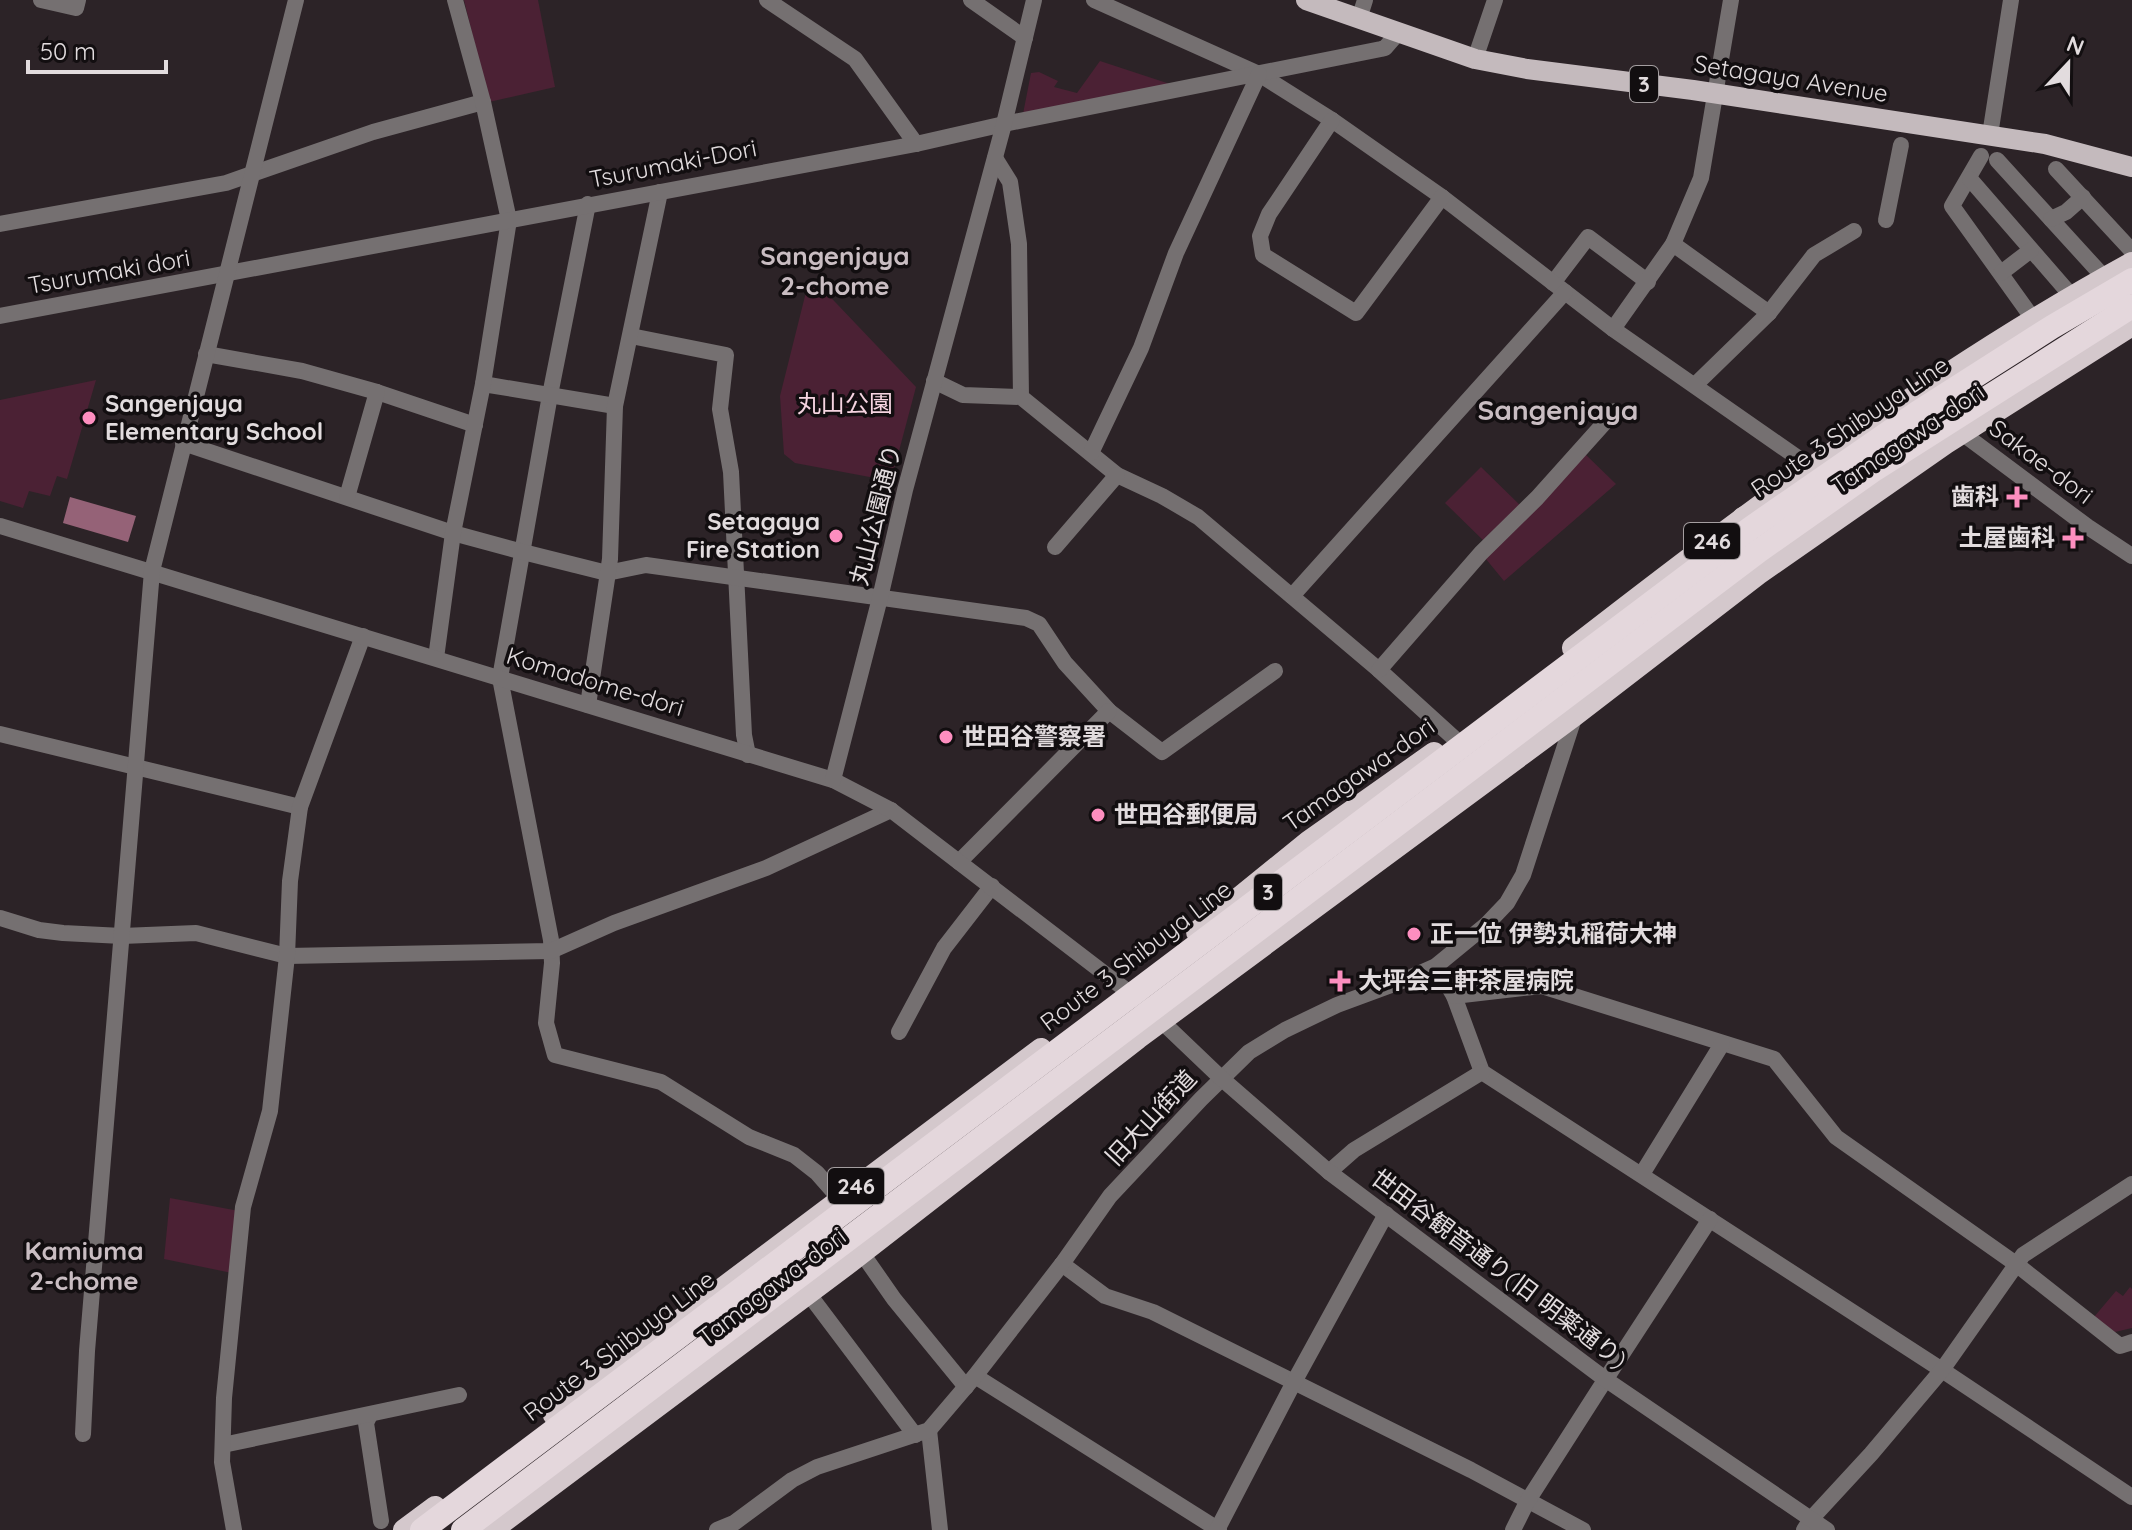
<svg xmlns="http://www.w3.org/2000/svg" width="2132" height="1530" viewBox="0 0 2132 1530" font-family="Quicksand,'Noto Sans JP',sans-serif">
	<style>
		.green { fill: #4b2134 }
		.water { fill: #956277 }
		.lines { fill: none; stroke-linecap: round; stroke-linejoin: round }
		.pedestrian { stroke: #757071; stroke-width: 16 }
		.minor { stroke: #757071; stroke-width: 16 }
		.tertiary { stroke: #757071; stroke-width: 16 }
		.primary { stroke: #c4babd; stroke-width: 20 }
		.trunk { stroke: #d4c8cc; stroke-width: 22 }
		.trunk-bridge { stroke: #d4c8cc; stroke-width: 22 }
		.motorway-bridge { stroke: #e4d7dc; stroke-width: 24 }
		.poi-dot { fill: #fd8ebf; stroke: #120e10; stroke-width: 3 }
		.labels { text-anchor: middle; stroke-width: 7; stroke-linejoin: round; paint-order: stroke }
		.shield { fill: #120e10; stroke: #a49ea0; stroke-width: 2 }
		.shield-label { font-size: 22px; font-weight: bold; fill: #e2dcde }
		.street-label { font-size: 24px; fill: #e2dcde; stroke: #120e10 }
		.poi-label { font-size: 24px; font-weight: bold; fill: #e2dcde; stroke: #120e10; text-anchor: start }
		.park-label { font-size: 24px; fill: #f5d4e0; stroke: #120e10 }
		.neighbourhood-label { font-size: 26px; font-weight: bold; fill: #c9bdc2; stroke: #120e10 }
		.quarter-label { font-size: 28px; font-weight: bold; fill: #c9bdc2; stroke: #120e10 }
	</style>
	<rect width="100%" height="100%" fill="#2c2327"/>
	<g class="green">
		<path d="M 464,0 L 538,0 L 555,87 L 489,102 Z"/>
		<path d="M 1100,61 L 1173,85 L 1023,114 L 1031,73 L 1039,72 L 1058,81 L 1054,87 L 1077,93 Z"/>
		<path d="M 817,283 L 916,387 L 891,481 L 795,463 L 784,454 L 780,396 L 806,292 Z"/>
		<path d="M 96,380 L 67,479 L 57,476 L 50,496 L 29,491 L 23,508 L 0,501 L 0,400 Z"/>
		<path d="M 1584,453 L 1616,484 L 1504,581 L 1481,553 L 1488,545 L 1445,503 L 1481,467 L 1524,509 Z"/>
		<path d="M 170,1198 L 239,1211 L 232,1273 L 164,1259 Z"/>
		<path d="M 2130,1287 L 2132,1289 L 2132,1328 L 2115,1332 L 2094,1317 L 2116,1291 L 2123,1296 Z"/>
	</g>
	<path class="water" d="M 70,497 L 136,516 L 128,542 L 63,523 Z"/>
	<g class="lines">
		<g class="pedestrian">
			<path d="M 1981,156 L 1952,206 L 2031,316"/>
			<path d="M 1997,160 L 2101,274"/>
			<path d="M 2056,169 L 2132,251"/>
			<path d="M 1970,179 L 2069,293"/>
			<path d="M 2051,219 L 2066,212 L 2083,197"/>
			<path d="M 1886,220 L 1901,145"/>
			<path d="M 1673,244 L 1769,313"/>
			<path d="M 2001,273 L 2031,250"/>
			<path d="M 1553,283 L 1588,237 L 1648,282"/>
			<path d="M 1695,385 L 1769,313 L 1814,255 L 1854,231"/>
		</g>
		<g class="minor">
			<path d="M 41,0 L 76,8 L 78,0"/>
			<path d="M 767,0 L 855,59 L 916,144"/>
			<path d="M 971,0 L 1025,38"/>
			<path d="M 1094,0 L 1259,74 L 1332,120 L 1442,197 L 1613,329 L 1811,467"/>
			<path d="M 1359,19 L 1365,0"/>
			<path d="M 1475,59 L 1495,0"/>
			<path d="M 1332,120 L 1269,214 L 1260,236 L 1263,255 L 1356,313 L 1442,197"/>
			<path d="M 1004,124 L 1381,49 L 1385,48 L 1398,33"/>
			<path d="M 1990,135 L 2011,0"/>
			<path d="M 995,158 L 1010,182 L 1019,244 L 1021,397"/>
			<path d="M 588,204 L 550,395 L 500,678 L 551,940 L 552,963 L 546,1023 L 555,1055 L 661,1082 L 749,1137 L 794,1155 L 817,1173 L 839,1198 L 844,1210"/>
			<path d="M 0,224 L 226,183 L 373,132 L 483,102"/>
			<path d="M 1613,329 L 1673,244 L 1701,178 L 1731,0"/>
			<path d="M 631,336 L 726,355 L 720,409 L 731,472 L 744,735 L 748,755"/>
			<path d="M 206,354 L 302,371 L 377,392 L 475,425"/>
			<path d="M 934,381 L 963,395 L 1021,397 L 1117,475 L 1162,496 L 1198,517 L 1379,670 L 1455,739"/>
			<path d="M 483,384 L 615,406"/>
			<path d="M 1962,433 L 2088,527 L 2132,556"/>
			<path d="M 183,443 L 453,533 L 523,552 L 607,573 L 646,565 L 1026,618 L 1039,624 L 1065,663 L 1109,711 L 1162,752 L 1275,671"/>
			<path d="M 1091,453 L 1141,348 L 1176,253 L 1259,74"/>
			<path d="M 347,497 L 377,392"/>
			<path d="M 1055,547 L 1117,475"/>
			<path d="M 1292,596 L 1565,292"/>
			<path d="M 436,658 L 453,533 L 483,384 L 509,220 L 483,102 L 455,0"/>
			<path d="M 1379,670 L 1481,553 L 1537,498 L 1615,411"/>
			<path d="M 588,705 L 610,559 L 615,406 L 660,192"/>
			<path d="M 0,734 L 300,807"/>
			<path d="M 959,862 L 1109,711"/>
			<path d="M 0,918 L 39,930 L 63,933 L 122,936 L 196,933 L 287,956 L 551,951 L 614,923 L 766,868 L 891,810"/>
			<path d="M 1436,966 L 1454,996 L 1482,1072 L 1942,1370 L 2132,1497"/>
			<path d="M 1454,996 L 1542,986 L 1774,1059 L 1836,1137 L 2016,1264 L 2120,1346 L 2132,1342"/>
			<path d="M 899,1032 L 944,948 L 992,886"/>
			<path d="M 1329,1172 L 1354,1150 L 1482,1072"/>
			<path d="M 1642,1174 L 1722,1044"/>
			<path d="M 857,1246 L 894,1299 L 966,1387"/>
			<path d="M 1062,1264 L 1105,1296 L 1153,1312 L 1471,1470 L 1583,1530"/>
			<path d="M 808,1293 L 915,1435"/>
			<path d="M 975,1376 L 1219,1530"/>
			<path d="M 370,1415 L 366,1423 L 381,1521"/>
			<path d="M 929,1430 L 940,1530"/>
			<path d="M 223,1445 L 459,1395"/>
			<path d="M 234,1530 L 222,1462 L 224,1398 L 243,1207 L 270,1111 L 287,956 L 290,881 L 300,807 L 363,636"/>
			<path d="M 717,1530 L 734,1523 L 792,1480 L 817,1467 L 929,1430 L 975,1376 L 1062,1264 L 1110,1196 L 1201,1099 L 1249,1052 L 1285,1030 L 1337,1005 L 1402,981 L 1436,966 L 1486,925 L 1507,903 L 1523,875 L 1575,715"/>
			<path d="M 1217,1530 L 1294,1382 L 1386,1214"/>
			<path d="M 1513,1530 L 1527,1502 L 1598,1391 L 1710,1219"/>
			<path d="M 1804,1530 L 1811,1519 L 1871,1454 L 1942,1370 L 2023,1255 L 2132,1184"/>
		</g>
		<g class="tertiary">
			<path d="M 0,316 L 916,144 L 1004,124"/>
			<path d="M 0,526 L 833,780 L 891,810 L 1139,1000"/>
			<path d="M 833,780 L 880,598 L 905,490 L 1004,124 L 1034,0"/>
			<path d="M 1156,1016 L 1221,1078 L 1329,1172 L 1605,1379 L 1827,1530"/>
			<path d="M 83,1434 L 87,1351 L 152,571 L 296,0"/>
		</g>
		<path class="primary" d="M 1306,0 L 1475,59 L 1527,69 L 1693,90 L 2045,144 L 2132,167"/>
		<g class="trunk">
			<path d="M 1573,648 C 1752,509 1933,372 2132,263"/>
			<path d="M 1197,932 L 1308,842 L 1434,753"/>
			<path d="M 554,1415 L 1041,1049"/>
			<path d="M 404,1530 L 435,1507"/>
			<path d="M 492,1530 L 846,1265 L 1138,1038 L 1575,715 L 1758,574 L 1946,443 L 2132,325"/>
		</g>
		<path class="trunk-bridge" d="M 1743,518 L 1775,501"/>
		<g class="motorway-bridge">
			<path d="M 422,1530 L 1751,528 L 1917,413 L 2052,327 L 2132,280"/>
			<path d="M 463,1530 L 1760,550 L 1875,469 L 2132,306"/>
		</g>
	</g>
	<g class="poi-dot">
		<circle cx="89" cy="418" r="8"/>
		<path d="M2013 485h8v8h8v8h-8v8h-8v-8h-8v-8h8z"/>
		<circle cx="836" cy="536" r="8"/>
		<path d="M2069 526h8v8h8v8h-8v8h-8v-8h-8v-8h8z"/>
		<circle cx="946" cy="737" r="8"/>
		<circle cx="1098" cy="815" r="8"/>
		<circle cx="1414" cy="934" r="8"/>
		<path d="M1336 969h8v8h8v8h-8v8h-8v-8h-8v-8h8z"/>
	</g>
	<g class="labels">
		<g class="shield">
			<rect x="1630" y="66" width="28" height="36" rx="6"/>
			<rect x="1684" y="523" width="56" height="36" rx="6"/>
			<rect x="1254" y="874" width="28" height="36" rx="6"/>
			<rect x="828" y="1168" width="56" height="36" rx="6"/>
		</g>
		<g class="shield-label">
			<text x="1644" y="92">3</text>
			<text x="1712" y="549">246</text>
			<text x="1268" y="900">3</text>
			<text x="856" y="1194">246</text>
		</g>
		<g class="street-label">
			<text transform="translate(1791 79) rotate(9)" y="8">Setagaya Avenue</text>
			<text transform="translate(673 164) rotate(-11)" y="8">Tsurumaki-Dori</text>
			<text transform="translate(109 272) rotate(-10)" y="8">Tsurumaki dori</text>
			<text transform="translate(1850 427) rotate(-34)" y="8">Route 3 Shibuya Line</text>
			<text transform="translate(1908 439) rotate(-34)" y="8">Tamagawa-dori</text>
			<text transform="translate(2041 462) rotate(37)" y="8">Sakae-dori</text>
			<text transform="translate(876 515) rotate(-76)" y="8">丸山公園通り</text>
			<text transform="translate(595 682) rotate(17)" y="8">Komadome-dori</text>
			<text transform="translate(1359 775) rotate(-35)" y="8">Tamagawa-dori</text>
			<text transform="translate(1136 956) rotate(-37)" y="8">Route 3 Shibuya Line</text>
			<text transform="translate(1151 1118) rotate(-47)" y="8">旧大山街道</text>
			<text transform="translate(1499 1269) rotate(37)" y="8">世田谷観音通り(旧 明薬通り)</text>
			<text transform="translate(772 1287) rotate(-37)" y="8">Tamagawa-dori</text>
			<text transform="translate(619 1346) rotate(-37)" y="8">Route 3 Shibuya Line</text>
		</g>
		<g class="poi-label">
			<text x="105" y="412">Sangenjaya<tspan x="105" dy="28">Elementary School</tspan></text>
			<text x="1999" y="505" text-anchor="end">歯科</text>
			<text x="820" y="530" text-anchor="end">Setagaya<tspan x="820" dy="28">Fire Station</tspan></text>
			<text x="2055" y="546" text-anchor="end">土屋歯科</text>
			<text x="962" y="745">世田谷警察署</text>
			<text x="1114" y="823">世田谷郵便局</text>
			<text x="1430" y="942">正一位 伊勢丸稲荷大神</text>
			<text x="1358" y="989">大坪会三軒茶屋病院</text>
		</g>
		<g class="park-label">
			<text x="845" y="412">丸山公園</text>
		</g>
		<g class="neighbourhood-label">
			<text x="835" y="265">Sangenjaya<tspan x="835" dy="30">2-chome</tspan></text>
			<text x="84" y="1260">Kamiuma<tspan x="84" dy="30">2-chome</tspan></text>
		</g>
		<g class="quarter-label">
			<text x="1558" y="420">Sangenjaya</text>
		</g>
	</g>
	<g transform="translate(2068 64) rotate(22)" stroke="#120e10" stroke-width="6" paint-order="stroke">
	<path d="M0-6L14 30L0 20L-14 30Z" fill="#e2dcde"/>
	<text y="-12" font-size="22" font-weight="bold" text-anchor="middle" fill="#e2dcde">N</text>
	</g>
	<path d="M28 60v12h138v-12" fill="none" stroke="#e2dcde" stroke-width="4"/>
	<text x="40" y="60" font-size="24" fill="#e2dcde" stroke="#120e10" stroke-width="6" paint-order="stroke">50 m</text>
</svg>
